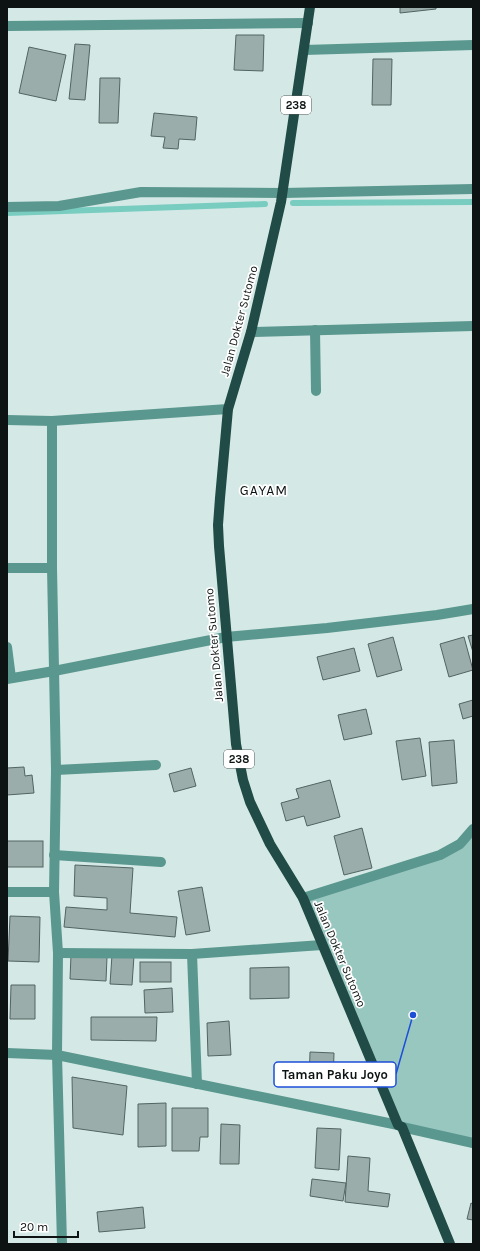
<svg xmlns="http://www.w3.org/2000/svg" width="480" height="1251" viewBox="0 0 480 1251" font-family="Karla,sans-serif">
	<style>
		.green { fill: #98c7c0 }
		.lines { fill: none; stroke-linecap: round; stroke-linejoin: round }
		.stream { stroke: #78ccc0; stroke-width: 6 }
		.building { fill: #9aadaa; stroke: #526461 }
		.minor { stroke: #5a978f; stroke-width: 10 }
		.major { stroke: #204b46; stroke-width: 10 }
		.labels { text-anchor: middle; stroke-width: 3.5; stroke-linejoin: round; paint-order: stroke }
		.shield { fill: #fff; stroke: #555a59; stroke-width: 1 }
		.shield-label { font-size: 11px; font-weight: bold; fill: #0c1312 }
		.street-label { font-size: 12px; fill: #0c1312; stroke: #fff }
		.quarter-label { font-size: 14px; letter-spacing: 1px; fill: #0c1312; stroke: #fff }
		.leader { fill: none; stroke: #1d4ed8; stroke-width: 1.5 }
		.callout-dot { fill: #1d4ed8; stroke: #fff; stroke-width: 1.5 }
		.callout { fill: #fff; stroke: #1d4ed8; stroke-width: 1.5 }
		.callout-label { font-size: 13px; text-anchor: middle; font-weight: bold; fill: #0c1312 }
	</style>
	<rect width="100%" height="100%" fill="#d4e9e5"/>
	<path class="green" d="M 473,829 L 473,1143 L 402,1127 L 303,903 L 460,844 Z"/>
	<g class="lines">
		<g class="stream">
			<path d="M 293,203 L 473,202"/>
			<path d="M 7,213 L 265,204"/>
		</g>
	</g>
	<g class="building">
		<path d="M 400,7 L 436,7 L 436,9 L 400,13 Z"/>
		<path d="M 236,35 L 264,35 L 263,71 L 234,70 Z"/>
		<path d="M 75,44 L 90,45 L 85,100 L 69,99 Z"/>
		<path d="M 29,47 L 66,55 L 56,101 L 19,93 Z"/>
		<path d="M 373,59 L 392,59 L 391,105 L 372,105 Z"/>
		<path d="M 100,78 L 120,78 L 118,123 L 99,123 Z"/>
		<path d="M 154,113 L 197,117 L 195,140 L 179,139 L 178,149 L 163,148 L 165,137 L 151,136 Z"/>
		<path d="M 473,635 L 473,652 L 468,636 Z"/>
		<path d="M 393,637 L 402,670 L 377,677 L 368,644 Z"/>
		<path d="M 464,637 L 473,670 L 449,677 L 440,644 Z"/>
		<path d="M 354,648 L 360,671 L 323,680 L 317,657 Z"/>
		<path d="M 473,700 L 473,716 L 463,719 L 459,704 Z"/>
		<path d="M 366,709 L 372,734 L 344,740 L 338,715 Z"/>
		<path d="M 420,738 L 426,776 L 402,780 L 396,741 Z"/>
		<path d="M 454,740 L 457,783 L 432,786 L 429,742 Z"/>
		<path d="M 24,767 L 25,776 L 32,775 L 34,793 L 7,795 L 7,768 Z"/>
		<path d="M 191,768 L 196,786 L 174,792 L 169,774 Z"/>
		<path d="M 330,780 L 340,817 L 307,826 L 304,816 L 286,821 L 281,803 L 299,798 L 296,789 Z"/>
		<path d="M 362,828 L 372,868 L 344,875 L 334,836 Z"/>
		<rect x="7" y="841" width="36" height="26"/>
		<path d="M 75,865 L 133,868 L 130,913 L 177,917 L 175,937 L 64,927 L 66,907 L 107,910 L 107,898 L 74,896 Z"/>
		<path d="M 202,887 L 210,931 L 186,935 L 178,891 Z"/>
		<path d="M 10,916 L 40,917 L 39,962 L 8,961 Z"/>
		<path d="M 71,955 L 107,957 L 106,981 L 70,979 Z"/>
		<path d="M 112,955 L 134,956 L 132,985 L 110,984 Z"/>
		<rect x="140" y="962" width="31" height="20"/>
		<path d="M 289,967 L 289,998 L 250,999 L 250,968 Z"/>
		<path d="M 11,985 L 35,985 L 35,1019 L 10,1019 Z"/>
		<path d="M 172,988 L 173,1012 L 145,1013 L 144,990 Z"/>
		<path d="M 91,1017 L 157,1017 L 156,1041 L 91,1040 Z"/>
		<path d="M 229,1021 L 231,1055 L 208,1056 L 207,1023 Z"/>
		<path d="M 310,1052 L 334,1053 L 333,1085 L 309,1084 Z"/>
		<path d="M 72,1077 L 127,1086 L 123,1135 L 73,1128 Z"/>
		<path d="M 166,1103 L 166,1146 L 138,1147 L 138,1104 Z"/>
		<path d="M 172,1108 L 208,1108 L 208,1137 L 200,1137 L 199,1151 L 172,1151 Z"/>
		<path d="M 221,1124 L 240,1125 L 239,1164 L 220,1164 Z"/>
		<path d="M 317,1128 L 341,1129 L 339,1170 L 315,1168 Z"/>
		<path d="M 348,1156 L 370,1158 L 368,1191 L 390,1194 L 388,1207 L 345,1202 Z"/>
		<path d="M 312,1179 L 346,1183 L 343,1201 L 310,1196 Z"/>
		<path d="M 471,1203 L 473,1204 L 473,1220 L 467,1219 Z"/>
		<path d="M 143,1207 L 145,1228 L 99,1232 L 97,1212 Z"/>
	</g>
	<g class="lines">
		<g class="minor">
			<path d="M 7,26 L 308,23"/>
			<path d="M 304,50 L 473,45"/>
			<path d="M 7,207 L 59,206 L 141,192 L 283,193 L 473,189"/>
			<path d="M 315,330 L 316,391"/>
			<path d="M 251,332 L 473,326"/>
			<path d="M 7,420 L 52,421 L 228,409"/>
			<path d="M 52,421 L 52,568 L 56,770 L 54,892 L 58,953 L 57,1055 L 62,1244"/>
			<path d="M 7,568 L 52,568"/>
			<path d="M 7,647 L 11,678"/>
			<path d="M 7,679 L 54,671 L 226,637 L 327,628 L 437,615 L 473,609"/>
			<path d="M 56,770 L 156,765"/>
			<path d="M 54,855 L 161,862"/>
			<path d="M 7,892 L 54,892"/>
			<path d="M 303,898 L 440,855 L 460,844 L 473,829"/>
			<path d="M 58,953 L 192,954 L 322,945"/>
			<path d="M 192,954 L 197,1084"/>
			<path d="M 7,1053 L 57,1055 L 398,1125"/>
			<path d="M 402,1127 L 473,1143"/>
		</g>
		<path class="major" d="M 310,7 L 281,202 L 251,332 L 228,409 L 220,498 L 218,525 L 219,546 L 236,744 L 243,780 L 250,802 L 270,844 L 303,898 L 398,1125 L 402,1127 L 450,1244"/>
	</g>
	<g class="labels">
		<g class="shield">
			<rect x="281" y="96" width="30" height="18" rx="3"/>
			<rect x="224" y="750" width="30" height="18" rx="3"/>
		</g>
		<g class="shield-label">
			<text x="296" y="109">238</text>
			<text x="239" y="763">238</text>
		</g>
		<g class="street-label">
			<text transform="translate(239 321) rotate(-75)" y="4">Jalan Dokter Sutomo</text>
			<text transform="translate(214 645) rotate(-95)" y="4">Jalan Dokter Sutomo</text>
			<text transform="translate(340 954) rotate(67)" y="4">Jalan Dokter Sutomo</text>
		</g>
		<g class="quarter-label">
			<text x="264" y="495">GAYAM</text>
		</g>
	</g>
	<path class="leader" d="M413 1015L396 1074"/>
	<circle class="callout-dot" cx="413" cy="1015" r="4"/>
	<rect class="callout" x="274" y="1062" width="122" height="25" rx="4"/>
	<g class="callout-label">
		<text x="335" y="1079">Taman Paku Joyo</text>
	</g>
	<rect width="480" height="1251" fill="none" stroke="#0c1312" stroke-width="16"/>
	<path d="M14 1231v6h64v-6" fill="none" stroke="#0c1312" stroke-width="2"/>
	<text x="20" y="1231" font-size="12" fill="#0c1312" stroke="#ffffff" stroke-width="3" paint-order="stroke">20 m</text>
</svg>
